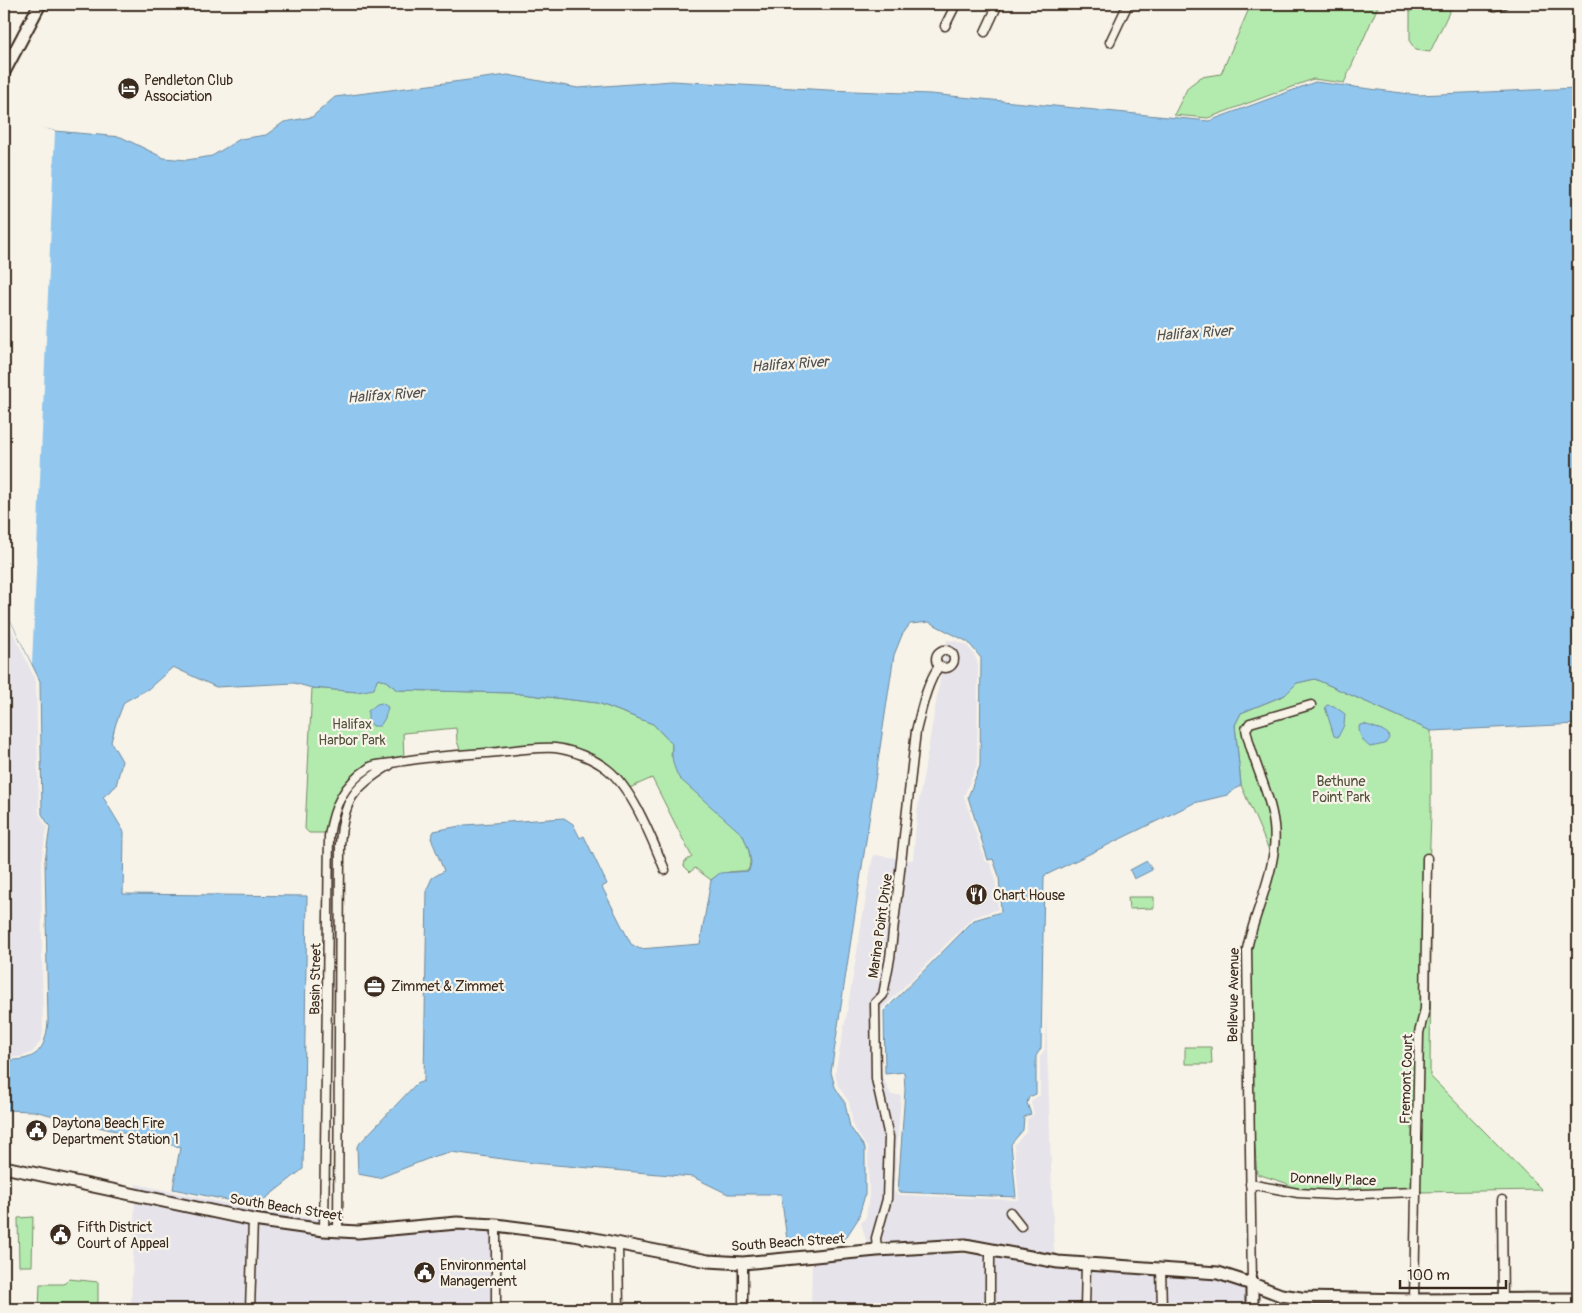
<svg xmlns="http://www.w3.org/2000/svg" width="1582" height="1313" viewBox="0 0 1582 1313" font-family="Pangolin,sans-serif">
	<style>
		.built { fill: #e6e3ea; fill-rule: evenodd }
		.green { fill: #b3ebaf; stroke: #778a66 }
		.water { fill: #91c7ef; stroke: #6f889b }
		.pier { fill: #f7f3e8 }
		.lines { fill: none; stroke-linecap: round; stroke-linejoin: round }
		.street-casing { stroke: #3b2a1e; stroke-width: 11 }
		.secondary-casing { stroke: #3b2a1e; stroke-width: 15 }
		.street { stroke: #f7f3e8; stroke-width: 8 }
		.secondary { stroke: #f7f3e8; stroke-width: 11 }
		.labels { text-anchor: middle; stroke-width: 4.5; stroke-linejoin: round; paint-order: stroke }
		.poi-label { font-size: 14px; fill: #3b2a1e; stroke: #f7f3e8; text-anchor: start }
		.park-label { font-size: 14px; fill: #53513b; stroke: #f7f3e8 }
		.street-label { font-size: 14px; fill: #3b2a1e; stroke: #f7f3e8 }
		.water-label { font-size: 15px; font-style: italic; fill: #505152; stroke: #f7f3e8 }
	</style>
	<rect width="100%" height="100%" fill="#f7f3e8"/>
	<filter id="ink" filterUnits="userSpaceOnUse"><feTurbulence type="fractalNoise" baseFrequency=".02" numOctaves="2"/><feDisplacementMap in="SourceGraphic" scale="10" xChannelSelector="R" yChannelSelector="G"/><feConvolveMatrix kernelMatrix="1 2 1 2 8 2 1 2 1" color-interpolation-filters="sRGB"/></filter>
	<g filter="url(#ink)">
		<g class="built">
			<path d="M 4,563 L 6,565 L 8,622 L 36,681 L 39,814 L 47,827 L 41,861 L 43,1033 L 41,1040 L 33,1052 L 20,1057 L 6,1057 L 4,926 Z"/>
			<path d="M 947,640 L 956,641 L 967,645 L 975,656 L 978,664 L 977,765 L 964,796 L 985,861 L 990,863 L 995,876 L 998,909 L 972,918 L 881,1010 L 881,1074 L 891,1095 L 901,1095 L 894,1191 L 898,1195 L 1017,1200 L 1019,1199 L 1014,1145 L 1027,1131 L 1027,1119 L 1034,1114 L 1031,1103 L 1032,1100 L 1040,1095 L 1040,1057 L 1045,1049 L 1046,1014 L 1054,1255 L 995,1246 L 881,1246 L 880,1239 L 891,1200 L 893,1138 L 880,1078 L 879,1005 L 887,996 L 895,954 L 887,952 L 879,993 L 871,1003 L 872,1078 L 884,1137 L 883,1199 L 872,1237 L 873,1247 L 868,1247 L 861,1223 L 866,1217 L 869,1195 L 868,1149 L 853,1126 L 849,1102 L 838,1086 L 835,1073 L 846,1018 L 872,861 L 874,855 L 913,860 L 917,812 ZM 1011,1207 L 1026,1227 L 1020,1231 L 1005,1211 Z"/>
			<path d="M 136,1184 L 256,1210 L 260,1208 L 265,1209 L 267,1207 L 295,1216 L 320,1219 L 320,1226 L 254,1216 L 136,1191 Z"/>
			<path d="M 135,1198 L 249,1223 L 246,1309 L 131,1309 Z"/>
			<path d="M 257,1224 L 320,1234 L 457,1227 L 492,1228 L 492,1309 L 255,1309 Z"/>
			<path d="M 888,1253 L 986,1254 L 986,1309 L 811,1309 L 812,1260 Z"/>
			<path d="M 994,1255 L 1082,1267 L 1081,1309 L 994,1309 Z"/>
			<path d="M 1090,1268 L 1157,1273 L 1158,1309 L 1089,1309 Z"/>
			<path d="M 1165,1273 L 1217,1277 L 1248,1286 L 1248,1309 L 1166,1309 Z"/>
		</g>
		<g class="green">
			<path d="M 1251,4 L 1379,4 L 1344,83 L 1313,79 L 1208,118 L 1174,115 L 1188,87 L 1201,77 L 1221,74 Z"/>
			<path d="M 1402,4 L 1453,4 L 1430,52 L 1416,50 L 1410,42 L 1410,12 Z"/>
			<path d="M 376,679 L 386,681 L 397,690 L 513,693 L 598,703 L 653,724 L 672,744 L 671,756 L 743,835 C 748,847 753,858 748,871 C 734,871 723,871 711,880 L 695,868 L 690,872 L 684,866 L 685,861 L 692,857 L 652,778 L 625,790 L 607,768 L 555,748 L 462,755 L 457,741 L 456,728 L 403,733 L 404,760 L 373,766 L 343,792 L 329,833 L 309,833 L 305,829 L 312,688 L 358,692 Z"/>
			<path d="M 1315,679 L 1431,731 L 1431,814 L 1426,954 L 1419,1033 L 1416,1192 L 1298,1193 L 1286,1183 L 1257,1174 L 1248,1061 L 1247,949 L 1272,857 L 1241,785 L 1235,725 L 1241,713 L 1285,695 L 1297,683 Z"/>
			<path d="M 1128,897 L 1154,897 L 1154,908 L 1129,909 Z"/>
			<path d="M 1431,914 L 1430,1076 L 1542,1190 L 1420,1192 L 1423,1034 L 1429,1009 Z"/>
			<path d="M 1185,1047 L 1211,1047 L 1212,1064 L 1185,1064 Z"/>
			<path d="M 33,1217 L 32,1266 L 19,1266 L 18,1218 Z"/>
			<path d="M 69,1279 L 98,1282 L 98,1309 L 39,1309 L 40,1284 L 64,1284 Z"/>
		</g>
		<g class="water">
			<path d="M 508,75 L 578,88 L 672,81 L 828,90 L 930,94 L 1209,121 L 1315,82 L 1418,95 L 1578,88 L 1578,724 L 1431,731 L 1315,679 L 1297,683 L 1285,695 L 1241,713 L 1235,725 L 1241,785 L 1227,795 L 1194,803 L 1044,876 L 1041,1048 L 1036,1056 L 1036,1094 L 1029,1097 L 1027,1103 L 1031,1114 L 1024,1117 L 1023,1130 L 1011,1144 L 1016,1197 L 898,1192 L 905,1090 L 904,1072 L 885,1074 L 884,1011 L 974,920 L 1001,912 L 999,876 L 993,859 L 988,860 L 968,797 L 980,766 L 981,658 L 968,642 L 929,622 L 910,624 L 902,635 L 894,655 L 831,1072 L 835,1087 L 845,1103 L 850,1127 L 865,1148 L 865,1195 L 858,1219 L 845,1239 L 787,1240 L 781,1194 L 728,1194 L 693,1177 L 533,1163 L 451,1152 L 435,1156 L 379,1178 L 358,1174 L 357,1146 L 416,1084 L 424,1081 L 427,889 L 432,878 L 444,871 L 431,838 L 434,831 L 465,825 L 564,818 L 573,824 L 580,838 L 584,836 L 607,884 L 602,887 L 631,944 L 640,949 L 700,944 L 711,880 L 720,873 L 749,871 L 751,863 L 749,851 L 743,835 L 679,778 C 673,766 671,757 672,744 L 653,724 L 598,703 L 513,693 L 397,690 L 386,681 L 377,679 L 374,689 L 358,692 L 312,688 L 294,683 L 216,687 L 173,667 L 148,689 L 124,702 L 116,723 L 111,742 L 122,761 L 116,786 L 103,797 L 124,832 L 123,894 L 307,896 L 303,1169 L 256,1206 L 173,1189 L 180,1147 L 34,1111 L 4,1110 L 4,1060 C 34,1061 45,1054 48,1022 L 45,861 L 50,827 L 42,814 L 40,681 L 11,621 L 10,564 L 4,560 L 4,121 L 55,131 L 121,137 L 164,158 L 187,160 L 212,156 L 240,139 L 266,135 L 284,122 L 312,117 L 335,97 Z"/>
			<path d="M 382,703 L 388,707 L 385,718 L 380,726 L 373,726 L 368,720 L 368,711 L 377,704 Z"/>
			<path d="M 1327,705 L 1334,706 L 1345,714 L 1344,725 L 1338,737 L 1334,736 L 1325,707 Z"/>
			<path d="M 1364,724 L 1382,730 L 1388,734 L 1389,738 L 1385,744 L 1370,747 C 1362,741 1359,735 1359,726 Z"/>
			<path d="M 1147,861 L 1152,870 L 1134,879 L 1130,870 Z"/>
		</g>
		<path class="pier" d="M 4,118 L 55,131 L 32,664 L 11,621 L 10,564 L 4,560 Z"/>
		<g class="lines">
			<defs>
				<g id="street">
					<path d="M 1493,4 L 1494,6 L 1504,4"/>
					<path d="M 945,26 L 956,4"/>
					<path d="M 985,32 L 998,4"/>
					<path d="M 1110,42 L 1128,4"/>
					<circle cx="945" cy="659" r="9"/>
					<path d="M 1250,1184 L 1298,1193 L 1334,1195 L 1416,1192"/>
					<path d="M 1502,1200 L 1503,1309"/>
					<path d="M 1010,1212 L 1021,1226"/>
					<path d="M 324,1230 L 329,836 C 334,805 343,785 370,767 C 376,764 386,764 392,763 C 427,756 463,755 498,752 C 516,750 536,747 555,748 C 572,750 593,758 607,769 C 633,789 652,840 665,870"/>
					<path d="M 338,1232 L 340,844 C 344,800 352,788 390,765"/>
					<path d="M 618,1244 L 619,1309"/>
					<path d="M 877,1250 L 876,1238 L 887,1199 L 889,1137 L 876,1079 L 875,1003 L 883,995 L 890,958 L 916,731 C 922,708 926,685 939,666"/>
					<path d="M 1161,1269 L 1162,1309"/>
					<path d="M 1252,1284 L 1247,949 C 1255,909 1279,867 1274,825 C 1270,791 1252,762 1246,729 L 1250,723 L 1311,705"/>
					<path d="M 1414,1300 L 1419,1033 L 1425,1009 L 1427,858"/>
					<path d="M 250,1309 L 253,1220"/>
					<path d="M 496,1309 L 496,1225"/>
					<path d="M 743,1309 L 743,1263"/>
					<path d="M 990,1309 L 990,1249"/>
					<path d="M 1085,1309 L 1086,1264"/>
				</g>
				<g id="secondary">
					<path d="M 4,72 L 40,4"/>
					<path d="M 4,1167 L 253,1220 L 324,1230 L 358,1232 L 457,1223 L 496,1225 L 574,1235 L 708,1261 L 743,1263 L 877,1250 L 965,1245 L 1058,1262 L 1218,1273 L 1252,1284 L 1281,1295 L 1301,1298 L 1414,1300 L 1578,1299"/>
					<path d="M 1252,1309 L 1252,1284"/>
				</g>
			</defs>
			<use href="#street" class="street-casing"/>
			<use href="#secondary" class="secondary-casing"/>
			<use href="#street" class="street"/>
			<use href="#secondary" class="secondary"/>
		</g>
	</g>
	<defs>
		<symbol id="hotel-disc" viewBox="-11 -11 22 22"><circle r="9.5" fill="#3b2a1e" stroke="#f7f3e8"/><path d="M-6-4.5h1.5V1H6V5H4.5V3h-9V5H-6ZM-4 0a1.8 1.8 0 1 1 3.6 0ZM.5 0V-2.5h3Q6-2.5 6 0Z" fill="#fff"/></symbol>
		<symbol id="restaurant-disc" viewBox="-11 -11 22 22"><circle r="9.5" fill="#3b2a1e" stroke="#f7f3e8"/><path d="M-5-6h1v4h1v-4h1v4h1v-4h1v5L-1.5 .5V6h-2V.5L-5-1ZM5-6V6H3V1.5H1.5Q1.5-4 5-6Z" fill="#fff"/></symbol>
		<symbol id="office-disc" viewBox="-11 -11 22 22"><circle r="9.5" fill="#3b2a1e" stroke="#f7f3e8"/><path d="M-6-3h4V-5.5h4V-3h4V5H-6ZM-1-4.5V-3h2v-1.5ZM-6 0V1H6V0Z" fill="#fff"/></symbol>
		<symbol id="civic-disc" viewBox="-11 -11 22 22"><circle r="9.5" fill="#3b2a1e" stroke="#f7f3e8"/><path d="M-.6-6.5H3V-4.5H.6V-3L4-1V1h2V6H-6V1h2V-1L-.6-3ZM-1.2 2.5V6h2.4V2.5Z" fill="#fff"/></symbol>
	</defs>
	<g fill-rule="evenodd">
		<use href="#hotel-disc" x="116" y="76" width="25" height="25"/>
		<use href="#restaurant-disc" x="964" y="882" width="25" height="25"/>
		<use href="#office-disc" x="362" y="974" width="25" height="25"/>
		<use href="#civic-disc" x="24" y="1118" width="25" height="25"/>
		<use href="#civic-disc" x="48" y="1222" width="25" height="25"/>
		<use href="#civic-disc" x="412" y="1260" width="25" height="25"/>
	</g>
	<g class="labels">
		<g class="poi-label">
			<text x="144" y="85">Pendleton Club<tspan x="144" dy="16">Association</tspan></text>
			<text x="993" y="900">Chart House</text>
			<text x="391" y="991">Zimmet &amp; Zimmet</text>
			<text x="52" y="1128">Daytona Beach Fire<tspan x="52" dy="16">Department Station 1</tspan></text>
			<text x="77" y="1232">Fifth District<tspan x="77" dy="16">Court of Appeal</tspan></text>
			<text x="440" y="1270">Environmental<tspan x="440" dy="16">Management</tspan></text>
		</g>
		<g class="park-label">
			<text x="352" y="729">Halifax<tspan x="352" dy="16">Harbor Park</tspan></text>
			<text x="1341" y="786">Bethune<tspan x="1341" dy="16">Point Park</tspan></text>
		</g>
		<g class="street-label">
			<text transform="translate(880 926) rotate(-82)" y="5">Marina Point Drive</text>
			<text transform="translate(315 979) rotate(-89)" y="5">Basin Street</text>
			<text transform="translate(1233 995) rotate(-89)" y="5">Bellevue Avenue</text>
			<text transform="translate(1406 1079) rotate(-88)" y="5">Fremont Court</text>
			<text transform="translate(1333 1179) rotate(2)" y="5">Donnelly Place</text>
			<text transform="translate(286 1207) rotate(9)" y="5">South Beach Street</text>
			<text transform="translate(788 1242) rotate(-4)" y="5">South Beach Street</text>
		</g>
		<g class="water-label">
			<text transform="translate(1194 333) rotate(-4)" y="5">Halifax River</text>
			<text transform="translate(790 364) rotate(-4)" y="5">Halifax River</text>
			<text transform="translate(386 395) rotate(-4)" y="5">Halifax River</text>
		</g>
	</g>
	<rect width="1582" height="1313" fill="none" stroke="#f7f3e8" stroke-width="20"/>
	<rect x="10" y="10" width="1562" height="1293" fill="none" stroke="#3b2a1e" stroke-width="2" filter="url(#ink)"/>
	<path d="M1400 1280v8h106v-8" fill="none" stroke="#3b2a1e" stroke-width="2.5"/>
	<text x="1407" y="1280" font-size="15" fill="#3b2a1e" stroke="#f7f3e8" stroke-width="4" paint-order="stroke">100 m</text>
</svg>
